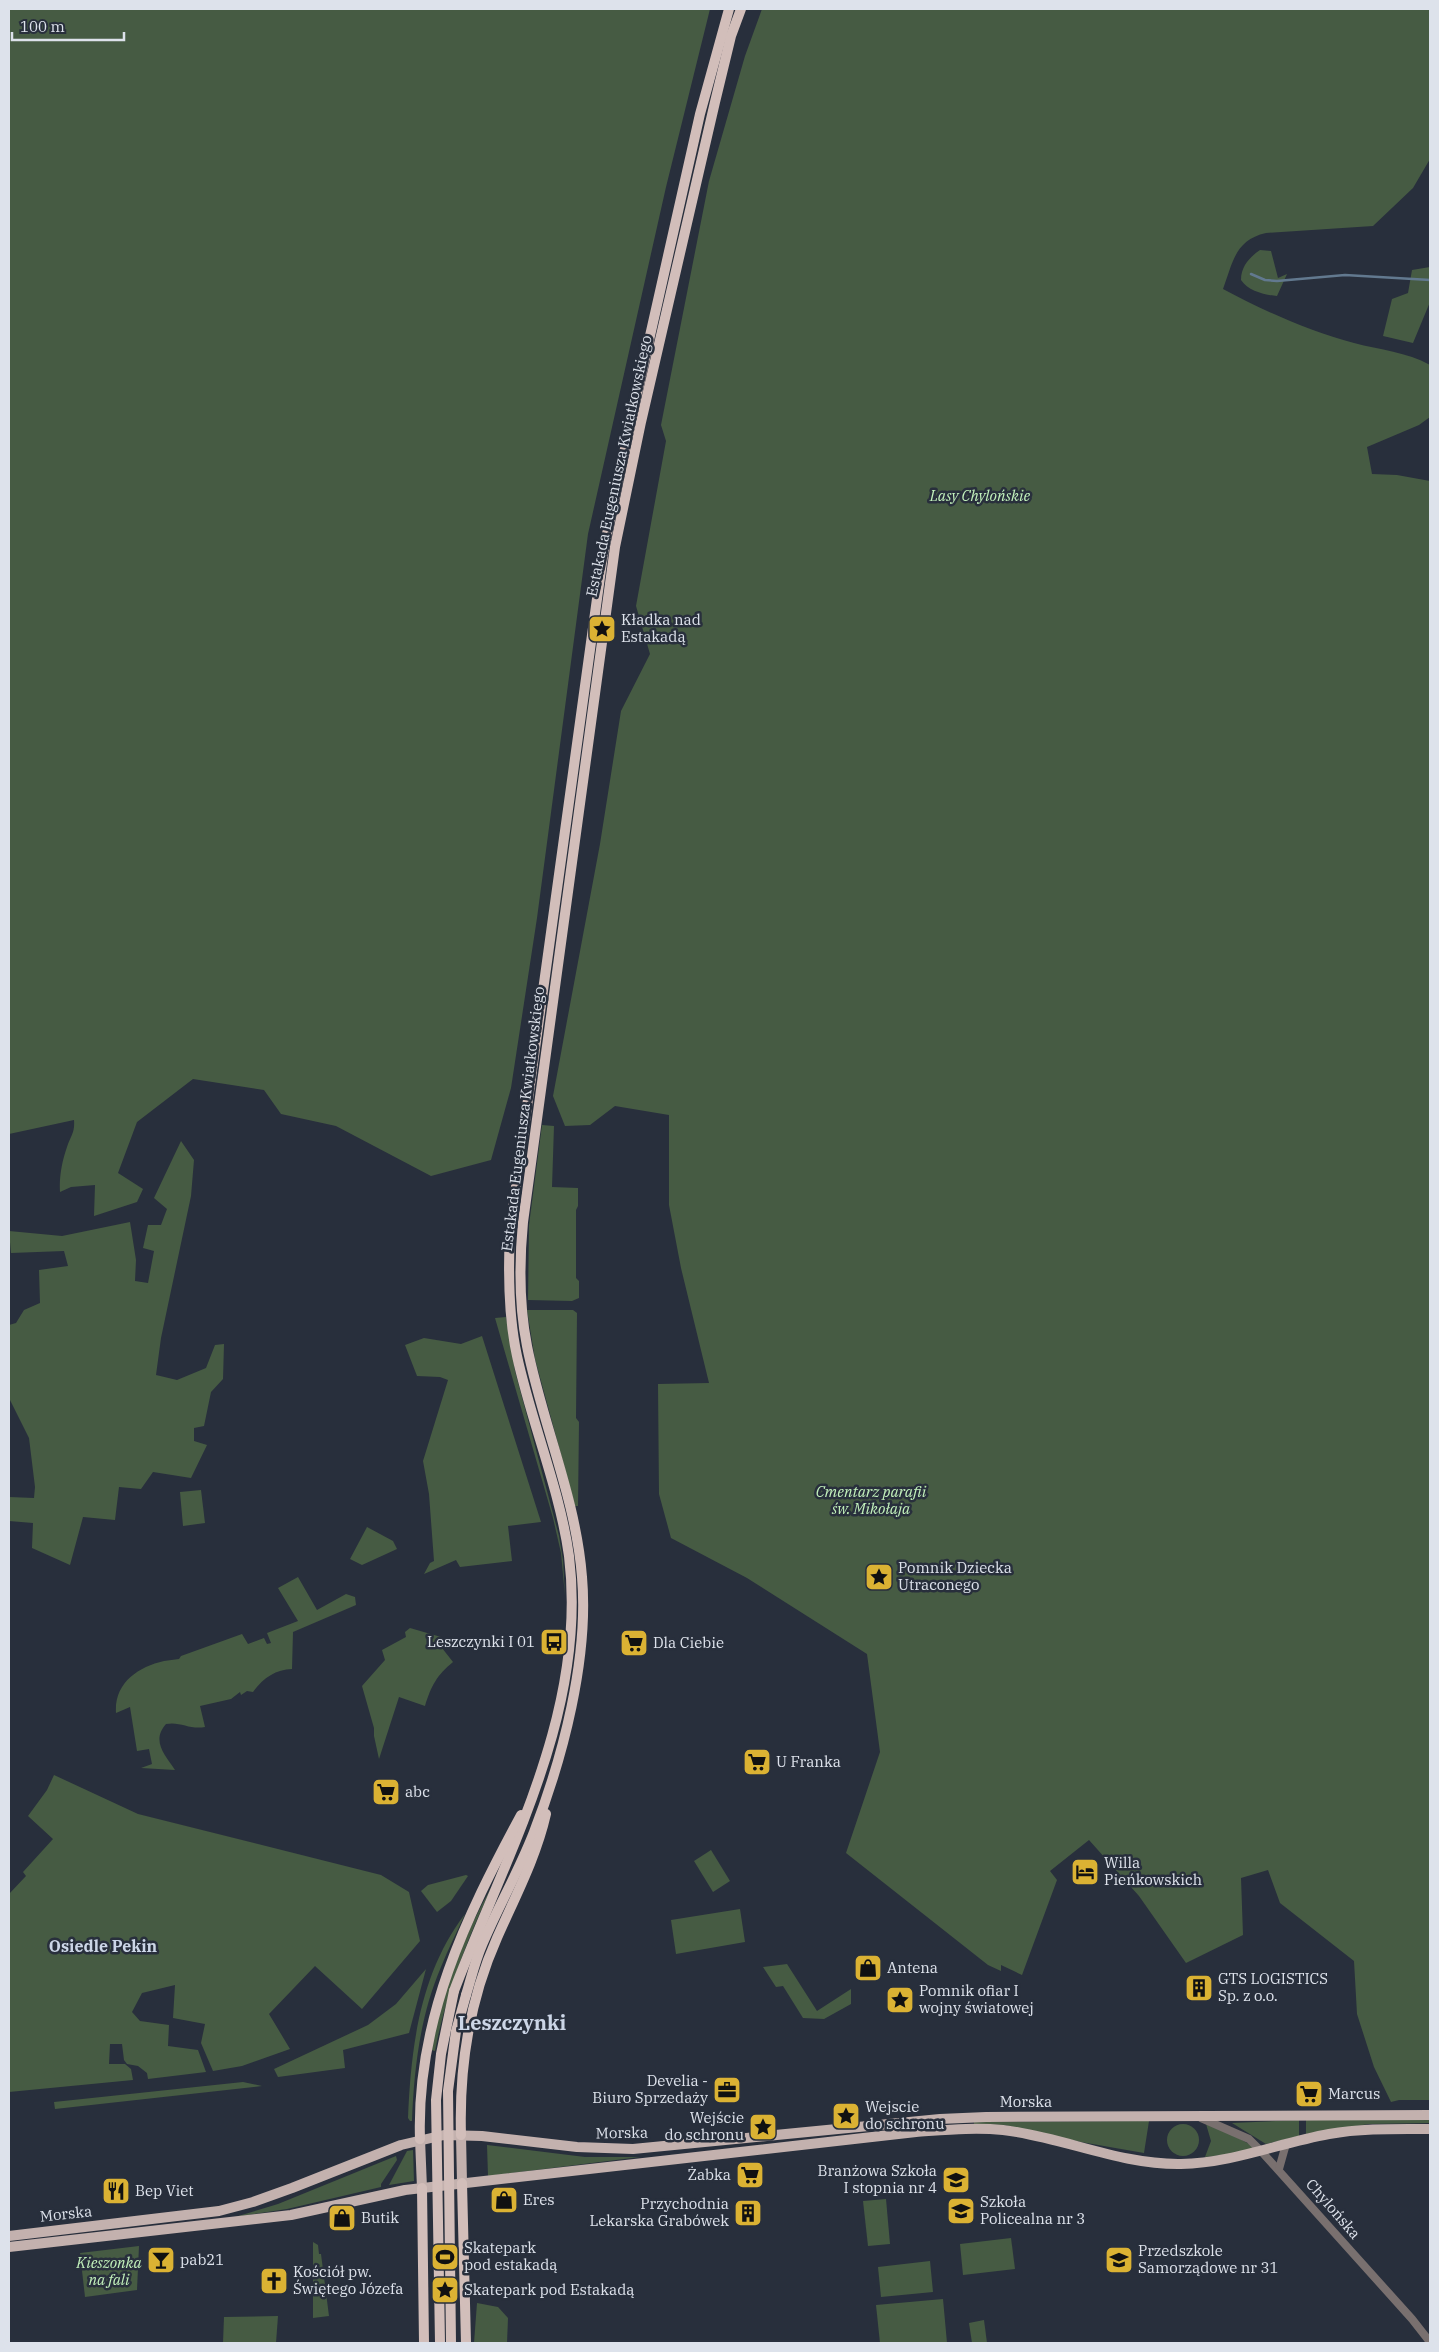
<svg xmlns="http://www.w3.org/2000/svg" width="1439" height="2352" viewBox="0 0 1439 2352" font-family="'IBM Plex Serif',serif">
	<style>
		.green { fill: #465b43 }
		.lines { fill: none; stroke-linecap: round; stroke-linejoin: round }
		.stream { stroke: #62798f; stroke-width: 2.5 }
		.tertiary { stroke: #79706f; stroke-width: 8 }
		.primary { stroke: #c3b1ae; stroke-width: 10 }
		.trunk { stroke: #d2beba; stroke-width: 10 }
		.trunk-bridge { stroke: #d2beba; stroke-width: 10 }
		.labels { text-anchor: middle; stroke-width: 5; stroke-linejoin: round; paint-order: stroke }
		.street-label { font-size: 15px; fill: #dde2eb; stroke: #282f3c }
		.park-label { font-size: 15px; font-style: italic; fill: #c3f2bc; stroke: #282f3c }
		.poi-label { font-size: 15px; fill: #dde2eb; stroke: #282f3c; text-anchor: start }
		.neighbourhood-label { font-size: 16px; font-weight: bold; fill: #ccd6e7; stroke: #282f3c }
		.district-label { font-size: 20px; font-weight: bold; fill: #ccd6e7; stroke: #282f3c }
	</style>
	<rect width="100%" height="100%" fill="#282f3c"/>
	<g class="green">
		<path d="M 9,9 L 710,9 L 666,187 L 588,534 L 537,918 L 511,1088 L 491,1160 L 431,1176 L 336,1126 L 281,1114 L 264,1090 L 193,1079 L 137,1122 L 118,1173 L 143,1189 L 137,1202 L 94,1216 L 95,1185 L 71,1187 L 60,1192 C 59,1177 62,1161 67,1147 C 71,1135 75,1133 74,1120 L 9,1134 Z"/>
		<path d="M 762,9 L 1430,9 L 1430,159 L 1413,188 L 1373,226 L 1266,233 C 1235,240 1233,262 1223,289 C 1264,311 1309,331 1354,343 C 1380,350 1407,352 1430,365 L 1430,417 L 1419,425 L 1367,447 L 1372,474 L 1397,475 L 1430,481 L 1430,2100 L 1399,2100 L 1391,2102 L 1374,2067 L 1357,2014 L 1354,1961 L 1280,1903 L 1268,1870 L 1241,1878 L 1243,1935 L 1186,1963 L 1139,1896 L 1089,1840 L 1050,1871 L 1057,1880 L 1022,1975 L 1001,1965 L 1001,1971 L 988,1965 L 846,1853 L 880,1752 L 867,1654 L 747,1578 L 671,1538 L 659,1494 L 658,1384 L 709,1383 L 681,1268 L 669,1205 L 669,1115 L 615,1106 L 590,1125 L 565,1126 L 553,1096 L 600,844 L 621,711 L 650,654 L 636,606 L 666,441 L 661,425 L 709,181 L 745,56 Z"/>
		<path d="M 1260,250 L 1271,251 L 1278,278 L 1287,274 L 1277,296 C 1265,295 1248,291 1241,280 C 1241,266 1250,257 1260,250 Z"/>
		<path d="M 1430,267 L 1430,302 L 1413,343 L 1383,336 L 1392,299 L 1408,293 L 1412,270 Z"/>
		<path d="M 542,1125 L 554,1126 L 552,1187 L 578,1188 L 578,1206 L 576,1210 L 576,1278 L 579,1281 L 579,1298 L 572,1301 L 528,1300 L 529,1225 Z"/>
		<path d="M 181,1141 L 194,1160 L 191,1196 L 161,1338 L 156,1375 L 177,1380 L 206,1368 L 215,1345 L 224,1344 L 223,1379 L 211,1392 L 204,1426 L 194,1428 L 194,1441 L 207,1445 L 191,1478 L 153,1472 L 141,1489 L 119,1487 L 115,1520 L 83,1517 L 70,1565 L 32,1548 L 33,1523 L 9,1521 L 9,1497 L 34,1498 L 35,1487 L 29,1438 L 9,1398 L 9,1325 L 16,1323 L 24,1310 L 40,1303 L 39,1270 L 68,1266 L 64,1251 L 11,1253 L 9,1231 L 62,1236 L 130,1222 L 136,1260 L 135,1281 L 148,1283 L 154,1251 L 143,1248 L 148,1225 L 161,1225 L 167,1209 L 154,1198 Z"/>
		<path d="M 527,1310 L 573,1310 L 577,1313 L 576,1418 L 579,1422 L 578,1506 L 575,1506 L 535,1359 Z"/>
		<path d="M 506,1317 L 515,1371 L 559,1536 L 563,1560 L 565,1596 L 561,1553 L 553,1518 L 495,1318 Z"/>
		<path d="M 482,1336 L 541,1522 L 508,1526 L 512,1561 L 460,1567 L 456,1560 L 424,1574 L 430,1563 L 434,1561 L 429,1494 L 423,1461 L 448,1380 L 440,1377 L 417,1376 L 405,1345 L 424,1338 L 461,1344 Z"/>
		<path d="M 201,1490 L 205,1523 L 183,1526 L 180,1492 Z"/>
		<path d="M 367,1527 L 393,1541 L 397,1549 L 362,1565 L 350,1559 Z"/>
		<path d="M 298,1577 L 317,1610 L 346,1594 L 355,1597 L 356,1605 L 293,1632 L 292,1669 C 276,1669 262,1679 253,1692 L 247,1691 L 241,1695 L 240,1692 L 231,1699 L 200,1706 L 205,1727 C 190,1730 180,1721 166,1724 C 151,1741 165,1755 175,1770 L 141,1768 L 152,1764 L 149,1749 L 137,1751 L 130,1707 L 116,1713 C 114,1683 138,1667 164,1661 C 169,1660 174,1660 179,1659 L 181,1656 L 242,1634 L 248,1644 L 264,1638 L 267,1644 L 271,1643 L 267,1633 L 298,1621 L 278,1588 Z"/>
		<path d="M 410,1628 L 441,1637 L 442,1648 L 453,1662 C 437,1675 431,1686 425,1706 L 399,1697 L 379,1759 L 374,1736 L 374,1728 L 362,1686 L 385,1660 L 382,1650 L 406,1637 L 405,1632 Z"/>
		<path d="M 54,1775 L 138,1814 L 381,1875 L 409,1892 L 420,1941 L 362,2009 L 315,1966 L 269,2014 L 290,2049 L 242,2066 L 213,2071 L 201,2043 L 205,2024 L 173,2018 L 175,1985 L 142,1993 L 132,2012 L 140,2021 L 169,2025 L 168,2046 L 198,2050 L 206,2072 L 148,2079 L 147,2073 L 138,2066 L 127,2064 L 124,2060 L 122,2044 L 110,2044 L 109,2064 L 125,2064 L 131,2069 L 133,2080 L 9,2092 L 9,1894 L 26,1876 L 23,1872 L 53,1839 L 28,1816 L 47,1790 Z"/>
		<path d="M 711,1850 L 730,1881 L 713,1892 L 694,1861 Z"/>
		<path d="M 466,1875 L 468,1876 L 451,1901 L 437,1912 L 421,1891 L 428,1885 Z"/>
		<path d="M 492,1886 C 467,1940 446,1993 435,2051 L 431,2050 C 442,1992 463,1937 492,1886 Z"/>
		<path d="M 740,1909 L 745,1942 L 676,1954 L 671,1920 Z"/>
		<path d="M 465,1914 C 457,1932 448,1949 441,1967 C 420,2016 414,2069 412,2121 L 410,2121 L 408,2118 C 411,2046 420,1973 465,1914 Z"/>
		<path d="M 787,1964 L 817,2011 L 851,1989 L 851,2004 L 824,2019 L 803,2018 L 783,1986 L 776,1987 L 763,1967 Z"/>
		<path d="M 426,1969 L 409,2033 L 343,2050 L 345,2068 L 278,2077 L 274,2069 L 368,2025 L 396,2004 Z"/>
		<path d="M 243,2082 L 262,2086 L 55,2109 L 54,2102 Z"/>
		<path d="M 1299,2120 L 1299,2136 L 1266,2144 L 1232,2123 Z"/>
		<path d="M 1306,2120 L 1430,2120 L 1430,2123 L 1369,2124 L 1306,2134 Z"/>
		<path d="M 1149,2121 L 1144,2153 L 1081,2142 L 1004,2125 L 974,2124 L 974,2122 Z"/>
		<path d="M 1206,2124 L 1233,2135 L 1256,2148 L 1232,2154 L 1205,2157 L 1211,2141 Z"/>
		<circle cx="1183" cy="2140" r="16"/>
		<path d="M 487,2145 L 585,2157 L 640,2157 L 488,2176 Z"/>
		<path d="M 413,2150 L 414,2181 L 389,2185 L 407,2151 Z"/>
		<path d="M 396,2156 L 397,2160 L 381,2184 L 381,2187 L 287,2209 L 235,2217 L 278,2204 Z"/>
		<path d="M 886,2199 L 890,2244 L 868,2246 L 863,2201 Z"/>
		<path d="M 1011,2238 L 1015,2269 L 963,2275 L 960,2244 Z"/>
		<path d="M 313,2242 L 318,2245 L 319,2254 L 321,2254 L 329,2316 L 313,2318 Z"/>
		<path d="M 139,2246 L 137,2290 L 85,2297 L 80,2253 Z"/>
		<path d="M 930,2261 L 933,2292 L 881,2297 L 878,2267 Z"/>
		<path d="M 943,2299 L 947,2343 L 880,2343 L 876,2305 Z"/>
		<path d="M 477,2303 L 498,2307 L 508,2318 L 507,2343 L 474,2343 Z"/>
		<path d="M 278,2316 L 276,2343 L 223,2343 L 224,2317 Z"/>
		<path d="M 984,2320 L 987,2343 L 972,2343 L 969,2323 Z"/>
	</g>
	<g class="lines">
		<path class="stream" d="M 1251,274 L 1265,280 L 1277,281 L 1345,275 L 1430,280"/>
		<g class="tertiary">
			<path d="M 1201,2118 L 1249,2139 L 1261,2151 L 1412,2319 L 1430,2342"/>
			<path d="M 1279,2169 L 1286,2144"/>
		</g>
		<g class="primary">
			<path d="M 461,2135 L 462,2183"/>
			<path d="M 420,2139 L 422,2188"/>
			<path d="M 9,2236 L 219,2211 L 253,2202 L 292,2188 L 401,2145 L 444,2135 L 482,2136 L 577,2147 L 633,2149 L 940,2119 L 986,2117 L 1430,2115"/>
			<path d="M 9,2247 L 291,2215 L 405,2190 L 916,2132 C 945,2130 974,2127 1003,2130 C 1063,2137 1120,2165 1181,2164 C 1232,2163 1279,2143 1329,2134 C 1362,2128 1396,2129 1430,2129"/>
		</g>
		<g class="trunk">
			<path d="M 454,1991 C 507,1852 588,1711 569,1556 C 560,1490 531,1421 517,1356 C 508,1315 508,1272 510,1230 L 604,548 L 631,420 L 700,114 L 729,9"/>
			<path d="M 466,1995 C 471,1979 475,1961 482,1945 C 498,1907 519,1871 534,1832 C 563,1757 589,1658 582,1577 C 576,1498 542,1423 527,1346 C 519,1305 519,1264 523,1222 L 615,547 L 641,422 L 715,102 L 731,36 L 741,9"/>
			<path d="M 461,2135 C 459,2067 469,2001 497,1938 C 515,1897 536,1858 546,1814"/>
			<path d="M 420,2139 C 416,2020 466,1917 521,1815"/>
			<path d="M 462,2183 L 466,2343"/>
			<path d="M 422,2188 L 424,2343"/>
		</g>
		<g class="trunk-bridge">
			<path d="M 440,2343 L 436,2100 L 441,2054 L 454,1991"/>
			<path d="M 451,2343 L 448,2091 L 456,2031 L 466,1995"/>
		</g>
	</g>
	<defs>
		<symbol id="sight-square" viewBox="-11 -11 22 22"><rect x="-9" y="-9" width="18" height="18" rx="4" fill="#dbb233" stroke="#282f3c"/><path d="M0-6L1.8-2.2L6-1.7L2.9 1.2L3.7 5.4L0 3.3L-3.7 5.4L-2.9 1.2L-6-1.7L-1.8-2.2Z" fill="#111"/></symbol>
		<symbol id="bus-square" viewBox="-11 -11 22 22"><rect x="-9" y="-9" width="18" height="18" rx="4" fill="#dbb233" stroke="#282f3c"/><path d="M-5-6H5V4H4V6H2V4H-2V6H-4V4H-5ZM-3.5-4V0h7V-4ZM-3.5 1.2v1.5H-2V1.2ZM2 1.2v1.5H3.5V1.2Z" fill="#111"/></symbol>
		<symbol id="supermarket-square" viewBox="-11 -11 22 22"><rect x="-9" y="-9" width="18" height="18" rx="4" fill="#dbb233" stroke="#282f3c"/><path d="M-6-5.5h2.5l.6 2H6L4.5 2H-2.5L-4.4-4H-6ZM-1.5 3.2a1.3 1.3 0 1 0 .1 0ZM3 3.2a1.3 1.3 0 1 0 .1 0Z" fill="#111"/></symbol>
		<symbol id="hotel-square" viewBox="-11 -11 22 22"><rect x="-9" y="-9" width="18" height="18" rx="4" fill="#dbb233" stroke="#282f3c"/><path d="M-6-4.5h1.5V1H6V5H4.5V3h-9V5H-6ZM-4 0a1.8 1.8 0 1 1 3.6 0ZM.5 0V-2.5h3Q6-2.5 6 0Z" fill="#111"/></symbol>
		<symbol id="shop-square" viewBox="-11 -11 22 22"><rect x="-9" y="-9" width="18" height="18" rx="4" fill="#dbb233" stroke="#282f3c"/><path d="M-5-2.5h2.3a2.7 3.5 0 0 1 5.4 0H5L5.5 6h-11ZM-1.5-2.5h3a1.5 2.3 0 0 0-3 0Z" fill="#111"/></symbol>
		<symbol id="building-square" viewBox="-11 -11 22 22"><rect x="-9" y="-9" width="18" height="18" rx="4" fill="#dbb233" stroke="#282f3c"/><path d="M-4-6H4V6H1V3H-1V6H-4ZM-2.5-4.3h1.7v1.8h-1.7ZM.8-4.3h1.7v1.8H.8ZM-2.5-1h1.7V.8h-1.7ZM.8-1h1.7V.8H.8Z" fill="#111"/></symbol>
		<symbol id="office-square" viewBox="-11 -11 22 22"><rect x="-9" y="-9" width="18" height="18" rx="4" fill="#dbb233" stroke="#282f3c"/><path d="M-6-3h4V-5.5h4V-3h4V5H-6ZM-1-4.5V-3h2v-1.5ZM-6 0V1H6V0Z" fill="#111"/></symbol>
		<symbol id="school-square" viewBox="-11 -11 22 22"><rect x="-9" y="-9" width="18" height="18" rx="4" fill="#dbb233" stroke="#282f3c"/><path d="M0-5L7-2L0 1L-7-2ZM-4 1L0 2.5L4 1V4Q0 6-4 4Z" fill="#111"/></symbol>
		<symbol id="restaurant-square" viewBox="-11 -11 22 22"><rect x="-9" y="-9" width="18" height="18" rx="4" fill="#dbb233" stroke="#282f3c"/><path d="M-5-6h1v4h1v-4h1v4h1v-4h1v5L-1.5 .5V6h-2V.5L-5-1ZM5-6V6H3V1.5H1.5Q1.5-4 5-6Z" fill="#111"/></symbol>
		<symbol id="university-square" viewBox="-11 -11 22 22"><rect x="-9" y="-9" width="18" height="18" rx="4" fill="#dbb233" stroke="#282f3c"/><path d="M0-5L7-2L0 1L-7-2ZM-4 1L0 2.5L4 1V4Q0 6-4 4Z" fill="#111"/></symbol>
		<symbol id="stadium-square" viewBox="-11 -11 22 22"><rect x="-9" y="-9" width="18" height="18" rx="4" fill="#dbb233" stroke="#282f3c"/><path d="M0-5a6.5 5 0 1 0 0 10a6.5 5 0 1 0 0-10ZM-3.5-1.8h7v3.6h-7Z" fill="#111"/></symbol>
		<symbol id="bar-square" viewBox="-11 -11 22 22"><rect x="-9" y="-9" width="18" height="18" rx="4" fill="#dbb233" stroke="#282f3c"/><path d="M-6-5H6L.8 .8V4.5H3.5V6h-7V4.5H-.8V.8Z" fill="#111"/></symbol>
		<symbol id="church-square" viewBox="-11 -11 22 22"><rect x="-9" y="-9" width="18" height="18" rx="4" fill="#dbb233" stroke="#282f3c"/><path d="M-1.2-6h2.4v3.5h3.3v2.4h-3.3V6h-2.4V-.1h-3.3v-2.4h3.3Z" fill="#111"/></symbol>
	</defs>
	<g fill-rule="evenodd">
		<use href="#sight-square" x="586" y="613" width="32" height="32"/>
		<use href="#sight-square" x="863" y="1561" width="32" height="32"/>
		<use href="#bus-square" x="538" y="1626" width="32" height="32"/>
		<use href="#supermarket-square" x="618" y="1627" width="32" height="32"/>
		<use href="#supermarket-square" x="741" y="1746" width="32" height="32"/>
		<use href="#supermarket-square" x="370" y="1776" width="32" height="32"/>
		<use href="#hotel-square" x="1069" y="1856" width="32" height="32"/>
		<use href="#shop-square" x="852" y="1952" width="32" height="32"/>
		<use href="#building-square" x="1183" y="1972" width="32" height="32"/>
		<use href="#sight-square" x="884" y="1984" width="32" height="32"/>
		<use href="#office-square" x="711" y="2074" width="32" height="32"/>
		<use href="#supermarket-square" x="1293" y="2078" width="32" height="32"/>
		<use href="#sight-square" x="830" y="2100" width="32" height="32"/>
		<use href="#sight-square" x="747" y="2111" width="32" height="32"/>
		<use href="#supermarket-square" x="734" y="2159" width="32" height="32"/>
		<use href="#school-square" x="940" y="2164" width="32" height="32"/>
		<use href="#restaurant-square" x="100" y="2175" width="32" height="32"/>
		<use href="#shop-square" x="488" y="2184" width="32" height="32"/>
		<use href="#university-square" x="945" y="2195" width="32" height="32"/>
		<use href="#building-square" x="732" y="2197" width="32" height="32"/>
		<use href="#shop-square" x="326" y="2202" width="32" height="32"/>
		<use href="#stadium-square" x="429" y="2241" width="32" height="32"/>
		<use href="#bar-square" x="145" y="2244" width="32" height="32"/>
		<use href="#school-square" x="1103" y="2244" width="32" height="32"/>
		<use href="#church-square" x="258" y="2265" width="32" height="32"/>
		<use href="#sight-square" x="429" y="2274" width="32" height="32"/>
	</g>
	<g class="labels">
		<g class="street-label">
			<text transform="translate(619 466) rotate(-78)" y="5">Estakada Eugeniusza Kwiatkowskiego</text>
			<text transform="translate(523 1119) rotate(-83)" y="5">Estakada Eugeniusza Kwiatkowskiego</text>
			<text x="1026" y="2107">Morska</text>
			<text transform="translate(622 2133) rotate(-1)" y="5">Morska</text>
			<text transform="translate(1333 2209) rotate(49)" y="5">Chylońska</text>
			<text transform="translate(66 2214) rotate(-6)" y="5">Morska</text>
		</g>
		<g class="park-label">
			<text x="980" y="501">Lasy Chylońskie</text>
			<text x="871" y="1497">Cmentarz parafii<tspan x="871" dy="17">św. Mikołaja</tspan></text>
			<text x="109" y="2268">Kieszonka<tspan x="109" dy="17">na fali</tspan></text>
		</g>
		<g class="poi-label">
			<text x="621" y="625">Kładka nad<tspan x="621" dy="17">Estakadą</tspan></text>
			<text x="898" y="1573">Pomnik Dziecka<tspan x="898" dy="17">Utraconego</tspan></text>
			<text x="535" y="1647" text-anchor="end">Leszczynki I 01</text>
			<text x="653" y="1648">Dla Ciebie</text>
			<text x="776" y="1767">U Franka</text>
			<text x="405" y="1797">abc</text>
			<text x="1104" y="1868">Willa<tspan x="1104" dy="17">Pieńkowskich</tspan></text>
			<text x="887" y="1973">Antena</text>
			<text x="1218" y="1984">GTS LOGISTICS<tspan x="1218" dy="17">Sp. z o.o.</tspan></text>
			<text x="919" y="1996">Pomnik ofiar I<tspan x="919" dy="17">wojny światowej</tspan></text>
			<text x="708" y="2086" text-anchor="end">Develia -<tspan x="708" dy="17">Biuro Sprzedaży</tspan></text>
			<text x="1328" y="2099">Marcus</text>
			<text x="865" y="2112">Wejscie<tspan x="865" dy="17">do schronu</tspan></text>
			<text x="744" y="2123" text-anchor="end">Wejście<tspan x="744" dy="17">do schronu</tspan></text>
			<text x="937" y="2176" text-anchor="end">Branżowa Szkoła<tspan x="937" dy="17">I stopnia nr 4</tspan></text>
			<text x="731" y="2180" text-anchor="end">Żabka</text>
			<text x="135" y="2196">Bep Viet</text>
			<text x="523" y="2205">Eres</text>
			<text x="980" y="2207">Szkoła<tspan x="980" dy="17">Policealna nr 3</tspan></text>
			<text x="729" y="2209" text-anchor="end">Przychodnia<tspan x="729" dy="17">Lekarska Grabówek</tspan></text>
			<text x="361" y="2223">Butik</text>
			<text x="464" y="2253">Skatepark<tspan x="464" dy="17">pod estakadą</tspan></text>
			<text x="1138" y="2256">Przedszkole<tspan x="1138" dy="17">Samorządowe nr 31</tspan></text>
			<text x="180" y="2265">pab21</text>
			<text x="293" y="2277">Kościół pw.<tspan x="293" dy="17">Świętego Józefa</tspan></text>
			<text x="464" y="2295">Skatepark pod Estakadą</text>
		</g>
		<g class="neighbourhood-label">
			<text x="103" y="1952">Osiedle Pekin</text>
		</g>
		<g class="district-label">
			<text x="512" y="2030">Leszczynki</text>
		</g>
	</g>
	<rect width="1439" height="2352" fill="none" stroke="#dde2eb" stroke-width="20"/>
	<path d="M12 32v8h112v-8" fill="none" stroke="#dde2eb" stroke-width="2.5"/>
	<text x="20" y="32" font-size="15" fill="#dde2eb" stroke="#282f3c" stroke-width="4" paint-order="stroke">100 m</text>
</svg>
